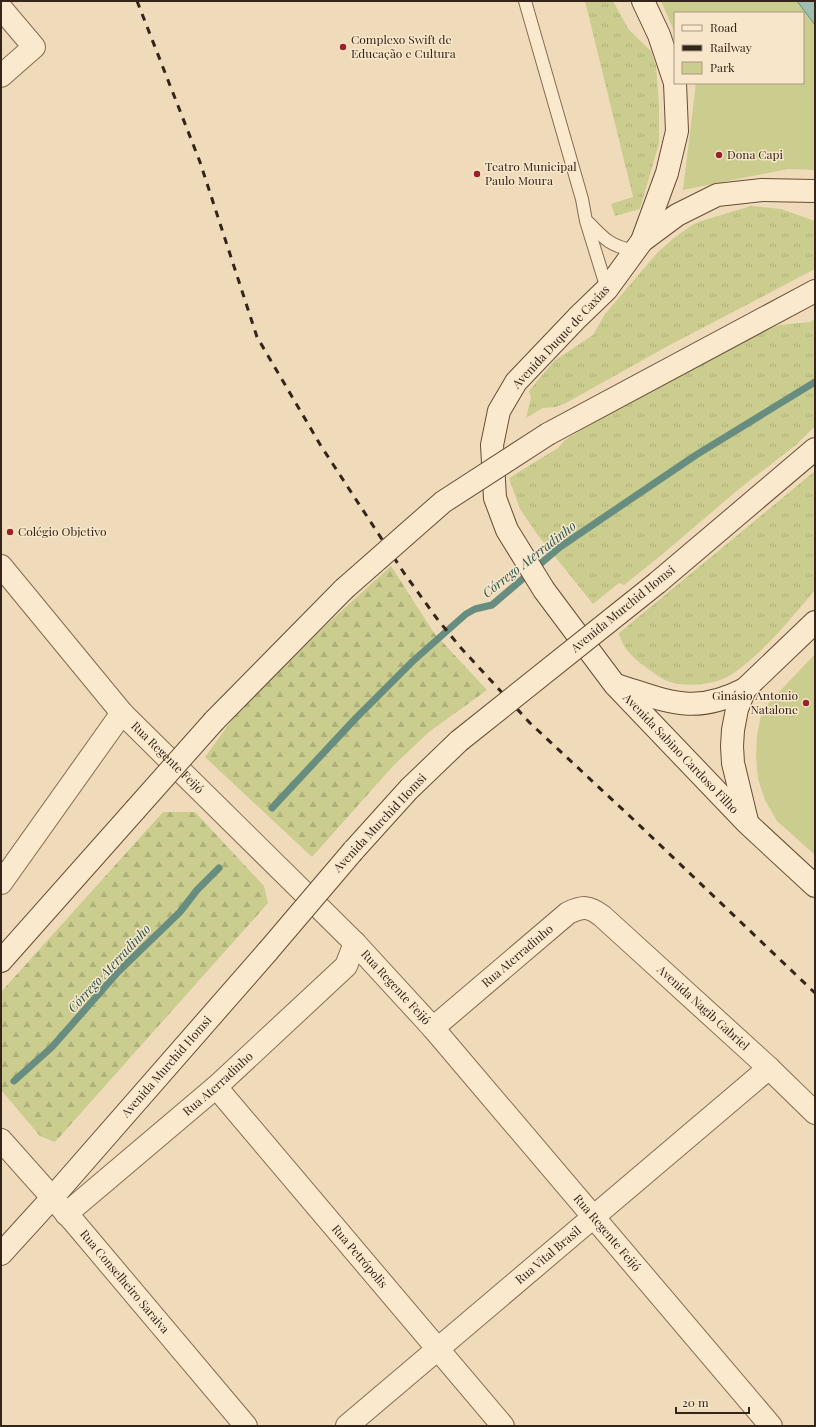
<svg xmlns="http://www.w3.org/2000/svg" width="816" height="1427" viewBox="0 0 816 1427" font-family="'Playfair Display',serif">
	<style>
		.grass { fill: url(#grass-tufts) }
		.forest { fill: url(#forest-firs) }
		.park { fill: #cacd8e }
		.water { fill: #9ebfb3; stroke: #668d80 }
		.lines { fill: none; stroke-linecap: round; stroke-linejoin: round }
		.stream { stroke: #668d80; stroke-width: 7 }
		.service-casing { stroke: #866b54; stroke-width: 14 }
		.minor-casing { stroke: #866b54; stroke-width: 24 }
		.secondary-casing { stroke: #684c37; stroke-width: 24 }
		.service { stroke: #fae9cd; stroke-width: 12 }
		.minor { stroke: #fae9cd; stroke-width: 22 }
		.secondary { stroke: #fae9cd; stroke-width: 22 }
		.rail { stroke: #34241a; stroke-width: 3; stroke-dasharray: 7 7; stroke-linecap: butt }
		.secondary-bridge-casing { stroke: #684c37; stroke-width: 24; stroke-linecap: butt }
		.secondary-bridge { stroke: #fae9cd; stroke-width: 22 }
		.poi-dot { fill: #98212b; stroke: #f7e6c9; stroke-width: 1.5 }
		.labels { text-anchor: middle; stroke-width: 3; stroke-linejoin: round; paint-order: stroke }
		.poi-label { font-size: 12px; fill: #34241a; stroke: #f7e6c9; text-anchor: start }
		.street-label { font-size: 12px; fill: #34241a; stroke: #f7e6c9 }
		.water-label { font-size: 13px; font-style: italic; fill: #28554f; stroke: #f7e6c9 }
	</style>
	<defs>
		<pattern id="grass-tufts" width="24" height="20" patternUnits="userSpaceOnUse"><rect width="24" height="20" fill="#cacd8e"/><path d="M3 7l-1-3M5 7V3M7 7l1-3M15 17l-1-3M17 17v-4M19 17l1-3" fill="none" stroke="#aeb07a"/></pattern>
		<pattern id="forest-firs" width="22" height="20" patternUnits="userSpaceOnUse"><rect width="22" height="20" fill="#cacd8e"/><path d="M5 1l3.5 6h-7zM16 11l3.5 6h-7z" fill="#aeb07a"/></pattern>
	</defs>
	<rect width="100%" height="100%" fill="#efdbba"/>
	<g class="grass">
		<path d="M 585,1 L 613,1 L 629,30 L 651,51 L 656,66 L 659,105 L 659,143 L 640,209 L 615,216 L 611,204 L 633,197 Z"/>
		<path d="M 751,206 L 781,209 L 815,221 L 815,269 L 666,347 L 566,403 L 556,407 L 543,408 L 526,418 L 531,398 L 529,391 L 554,361 L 593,335 L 605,314 L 658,252 L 674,238 L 692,225 L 701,221 Z"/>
		<path d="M 815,319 L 815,426 L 797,444 L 739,489 L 659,557 L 624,585 L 619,583 L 593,604 L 537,534 L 520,509 L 509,478 L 558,448 L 565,440 L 636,397 L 745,338 L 780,325 L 810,322 Z"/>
		<path d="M 815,471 L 815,590 C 792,617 759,658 729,676 C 714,685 686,687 670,682 C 663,680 657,675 651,671 C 637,661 623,651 619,633 Z"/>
	</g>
	<g class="forest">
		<path d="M 391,566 L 434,633 L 487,690 L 429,732 L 393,766 L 312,857 L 205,757 L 237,713 L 315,635 Z"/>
		<path d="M 163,812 L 195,812 L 264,886 L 268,903 L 55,1142 L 40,1136 L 1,1090 L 1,992 Z"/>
	</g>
	<g class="park">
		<path d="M 661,1 L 797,1 L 815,25 L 815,170 L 788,169 L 683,190 L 696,83 L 803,83 L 803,13 L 675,13 L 675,33 Z"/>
		<path d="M 815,654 L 815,855 L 777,821 L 765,800 L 758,779 L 756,757 L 757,735 L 762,710 Z"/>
	</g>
	<path class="water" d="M 797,1 L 815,1 L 815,25 Z"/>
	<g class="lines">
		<g class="stream">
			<path d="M 272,808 L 355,719 L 413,661 L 466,614 L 475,609 L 492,605 L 560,547 L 696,455 L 815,382"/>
			<path d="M 14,1081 L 52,1047 L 118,972 L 180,912 L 197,890 L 219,868"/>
		</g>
		<defs>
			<g id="service">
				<path d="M 525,1 L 582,199 L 586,221 L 607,289"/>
				<path d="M 589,223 C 605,240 611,246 635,251"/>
			</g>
			<g id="minor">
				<path d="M 1,8 L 34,47 L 1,76"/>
				<path id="s1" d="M 1,566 L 122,713 L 355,943 L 433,1028 L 771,1426"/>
				<path d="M 1,883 L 122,713"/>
				<path id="s2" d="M 433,1028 L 568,913 C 583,906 589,906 602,916 L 769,1068 L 815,1113"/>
				<path id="s3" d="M 216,1087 L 503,1426"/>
				<path id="s4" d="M 1,1140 L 74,1222 L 246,1426"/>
				<path id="s5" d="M 66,1214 L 216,1087 L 346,966 L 355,943"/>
				<path id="s6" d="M 347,1426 L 769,1068"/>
			</g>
			<g id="secondary">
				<path d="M 643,1 L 659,35 L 675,83"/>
				<path id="s7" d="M 675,83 L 677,131 L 667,173 L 642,241 L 607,289 L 577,318 L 516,382 L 499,411 L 492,445 L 495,498 L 507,530 L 544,590 L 615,685 L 747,823 L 815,886"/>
				<path d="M 642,241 L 677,215 L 717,195 L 762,190 L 815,191"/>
				<path d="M 548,434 L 815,291"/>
				<path d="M 657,583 L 815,449"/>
				<path d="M 616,685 C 668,701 693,716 745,689"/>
				<path d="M 214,721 L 344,589"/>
				<path d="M 747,821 L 733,763 L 732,746 L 733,730 L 737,709 L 745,689 L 815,622"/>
				<path d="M 353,851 L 409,789 L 459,741"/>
				<path d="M 1,961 L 135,810"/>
				<path id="s8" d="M 1,1254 L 52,1198 L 268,951"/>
			</g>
		</defs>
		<use href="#service" class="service-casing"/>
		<use href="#minor" class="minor-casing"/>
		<use href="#secondary" class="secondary-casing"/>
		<use href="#service" class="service"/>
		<use href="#minor" class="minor"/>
		<use href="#secondary" class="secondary"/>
		<path class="rail" d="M 137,1 L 200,162 L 257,337 L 321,446 L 404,573 L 438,620 L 461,648 L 530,723 L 635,821 L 815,993"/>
		<defs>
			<g id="secondary-bridge">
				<path d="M 344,589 L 443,502 L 548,434"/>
				<path d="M 459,741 L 657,583"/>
				<path d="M 135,810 L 214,721"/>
				<path d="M 268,951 L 353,851"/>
			</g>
		</defs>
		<use href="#secondary-bridge" class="secondary-bridge-casing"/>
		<use href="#secondary-bridge" class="secondary-bridge"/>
	</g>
	<g class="poi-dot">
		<circle cx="343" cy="47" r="4"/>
		<circle cx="719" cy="155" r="4"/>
		<circle cx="477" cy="174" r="4"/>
		<circle cx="10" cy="532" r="4"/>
		<circle cx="806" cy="703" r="4"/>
	</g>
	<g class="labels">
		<g class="poi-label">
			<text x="351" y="44">Complexo Swift de<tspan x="351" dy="14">Educação e Cultura</tspan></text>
			<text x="727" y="159">Dona Capi</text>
			<text x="485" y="171">Teatro Municipal<tspan x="485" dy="14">Paulo Moura</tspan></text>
			<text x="18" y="536">Colégio Objetivo</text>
			<text x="798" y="700" text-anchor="end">Ginásio Antonio<tspan x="798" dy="14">Natalone</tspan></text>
		</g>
		<g class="street-label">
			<text transform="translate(561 337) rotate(-47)" y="4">Avenida Duque de Caxias</text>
			<text transform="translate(623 609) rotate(-39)" y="4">Avenida Murchid Homsi</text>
			<text dy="4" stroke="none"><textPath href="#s7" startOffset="793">Avenida Sabino Cardoso Filho</textPath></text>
			<text dy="4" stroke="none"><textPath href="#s1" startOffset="254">Rua Regente Feijó</textPath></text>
			<text transform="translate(380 823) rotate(-47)" y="4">Avenida Murchid Homsi</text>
			<text dy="4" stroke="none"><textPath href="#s2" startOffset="111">Rua Aterradinho</textPath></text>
			<text dy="4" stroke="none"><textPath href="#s1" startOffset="578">Rua Regente Feijó</textPath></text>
			<text dy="4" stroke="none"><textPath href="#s2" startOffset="351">Avenida Nagib Gabriel</textPath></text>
			<text dy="4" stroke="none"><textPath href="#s8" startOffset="250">Avenida Murchid Homsi</textPath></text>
			<text dy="4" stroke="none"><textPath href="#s5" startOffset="200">Rua Aterradinho</textPath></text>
			<text dy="4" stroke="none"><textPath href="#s1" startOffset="902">Rua Regente Feijó</textPath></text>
			<text dy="4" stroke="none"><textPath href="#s6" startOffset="264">Rua Vital Brasil</textPath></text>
			<text dy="4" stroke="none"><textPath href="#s3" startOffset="222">Rua Petrópolis</textPath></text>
			<text dy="4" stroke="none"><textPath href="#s4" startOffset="188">Rua Conselheiro Saraiva</textPath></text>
		</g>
		<g class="water-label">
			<text transform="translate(529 559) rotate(-38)" y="5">Córrego Aterradinho</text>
			<text transform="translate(109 968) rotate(-47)" y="5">Córrego Aterradinho</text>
		</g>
	</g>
	<rect width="816" height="1427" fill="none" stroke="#34241a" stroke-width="4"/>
	<rect x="674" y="12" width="130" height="72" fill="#f7e6c9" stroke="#a99883"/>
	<rect x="682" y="25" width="20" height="6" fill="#fae9cd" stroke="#a99883"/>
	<text x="710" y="32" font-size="12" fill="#34241a">Road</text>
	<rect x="682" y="45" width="20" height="6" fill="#34241a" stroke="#a99883"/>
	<text x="710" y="52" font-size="12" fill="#34241a">Railway</text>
	<rect x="682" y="62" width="20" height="12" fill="#cacd8e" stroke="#a99883"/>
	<text x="710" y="72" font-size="12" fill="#34241a">Park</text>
	<path d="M676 1407v6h73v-6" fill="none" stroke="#34241a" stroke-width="2"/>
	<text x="682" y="1407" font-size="12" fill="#34241a" stroke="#f7e6c9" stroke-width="3" paint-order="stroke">20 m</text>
</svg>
